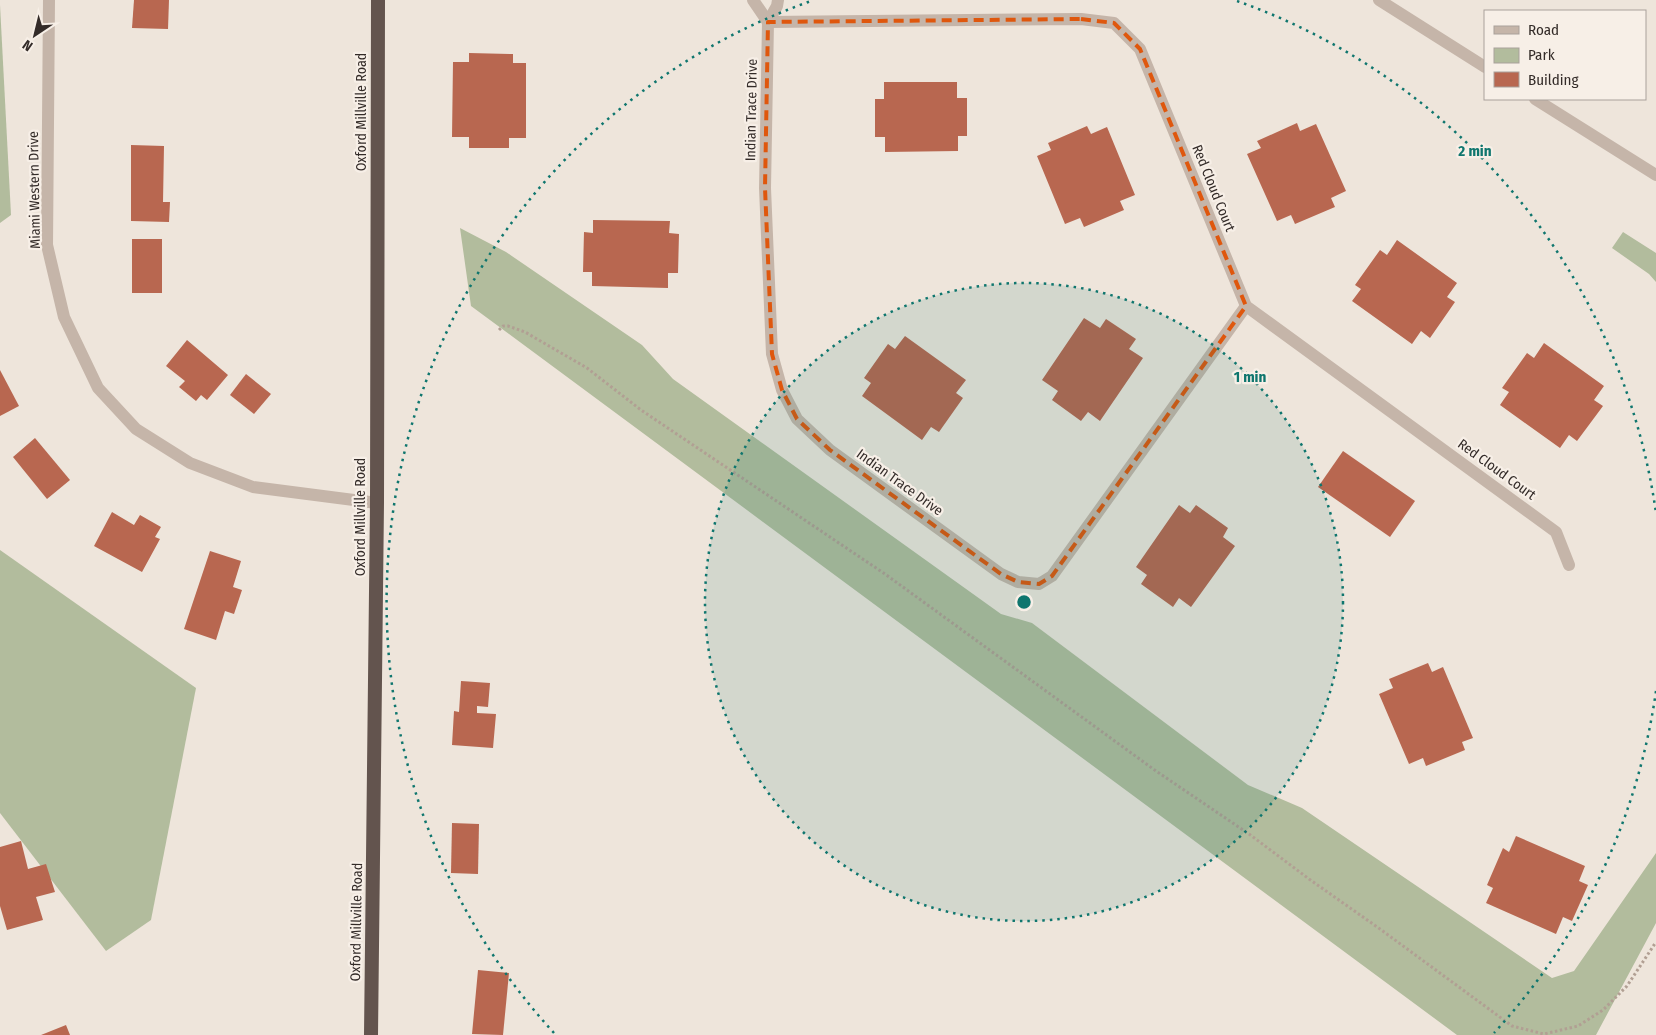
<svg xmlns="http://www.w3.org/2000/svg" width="1656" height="1035" viewBox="0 0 1656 1035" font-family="'Fira Sans Condensed',sans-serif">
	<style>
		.green { fill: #b2bc9d }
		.building { fill: #b86750 }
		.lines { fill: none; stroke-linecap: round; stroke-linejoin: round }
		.path { stroke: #b19f93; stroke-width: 3; stroke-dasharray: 2.5 2.5; stroke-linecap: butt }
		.minor { stroke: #c5b5a9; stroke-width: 12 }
		.trunk { stroke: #63544e; stroke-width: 14 }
		.marked { fill: none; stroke: #df570d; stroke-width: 4; stroke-dasharray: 10 6; stroke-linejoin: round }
		.ring { fill: none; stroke: #0f766e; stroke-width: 2.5; stroke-dasharray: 2.5 5 }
		.labels { text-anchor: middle; stroke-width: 4.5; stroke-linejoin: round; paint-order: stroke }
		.street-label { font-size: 14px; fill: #332b28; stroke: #f7efe7 }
		.centre { fill: #0f766e; stroke: #f7efe7; stroke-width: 2.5 }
		.ring-label { font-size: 15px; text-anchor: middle; font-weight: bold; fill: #0f766e; stroke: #f7efe7; stroke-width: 4.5; stroke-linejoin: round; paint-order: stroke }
	</style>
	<rect width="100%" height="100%" fill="#eee5db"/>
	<g class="green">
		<path d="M 0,5 L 11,215 L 0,223 Z"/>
		<path d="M 460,228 L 506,252 L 642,345 L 673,379 L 1001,614 L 1032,623 L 1248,785 L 1302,808 L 1552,978 L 1574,971 L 1656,853 L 1656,923 L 1596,1035 L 1457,1035 L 471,306 Z"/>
		<path d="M 1623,232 L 1656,253 L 1656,282 L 1649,274 L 1612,248 Z"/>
		<path d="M 0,550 L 196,688 L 151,920 L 106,951 L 0,813 Z"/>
	</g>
	<g class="building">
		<path d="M 134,0 L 169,0 L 168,29 L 132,28 Z"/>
		<path d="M 469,53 L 513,54 L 513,63 L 526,63 L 526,138 L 509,138 L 509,148 L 469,148 L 469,137 L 452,137 L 453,62 L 469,62 Z"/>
		<path d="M 884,82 L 957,82 L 957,98 L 967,98 L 967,136 L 958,136 L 958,151 L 885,152 L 885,137 L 875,137 L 875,99 L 884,99 Z"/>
		<path d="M 1297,123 L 1300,131 L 1316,124 L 1346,191 L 1331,198 L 1335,207 L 1295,224 L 1291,215 L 1277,221 L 1247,154 L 1261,148 L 1257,141 Z"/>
		<path d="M 1087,126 L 1091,134 L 1107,127 L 1135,195 L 1120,201 L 1124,210 L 1084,227 L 1080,218 L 1065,224 L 1037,156 L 1051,150 L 1048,143 Z"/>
		<path d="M 131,145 L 164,146 L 163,202 L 170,202 L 169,222 L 131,221 Z"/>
		<path d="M 593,220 L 670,221 L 669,233 L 679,234 L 678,273 L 668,273 L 668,288 L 592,286 L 592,272 L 583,272 L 584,232 L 593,233 Z"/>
		<rect x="132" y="239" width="30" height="54"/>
		<path d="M 1397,240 L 1457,283 L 1447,297 L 1455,302 L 1430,338 L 1421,331 L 1412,344 L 1352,301 L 1361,289 L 1355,285 L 1380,250 L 1387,255 Z"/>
		<path d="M 1084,318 L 1100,328 L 1106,319 L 1136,339 L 1129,349 L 1143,358 L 1100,421 L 1088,412 L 1081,421 L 1052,400 L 1058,391 L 1042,380 Z"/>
		<path d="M 905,336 L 966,380 L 956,393 L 963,398 L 939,432 L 931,427 L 922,440 L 862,396 L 871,383 L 864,378 L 888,344 L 895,349 Z"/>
		<path d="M 187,340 L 228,375 L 207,400 L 201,395 L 196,401 L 179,387 L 185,381 L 166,366 Z"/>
		<path d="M 1544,343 L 1604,386 L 1594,400 L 1603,406 L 1577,441 L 1569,435 L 1560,448 L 1500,405 L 1509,392 L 1502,388 L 1527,353 L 1534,358 Z"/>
		<path d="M 0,370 L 19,406 L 0,416 Z"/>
		<path d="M 246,374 L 271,394 L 254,414 L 230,395 Z"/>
		<path d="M 35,438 L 70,480 L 47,499 L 13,457 Z"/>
		<path d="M 1343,451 L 1415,501 L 1390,537 L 1318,487 Z"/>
		<path d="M 1179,505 L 1190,513 L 1196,505 L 1228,528 L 1223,537 L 1235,546 L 1191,607 L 1179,598 L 1173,607 L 1141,584 L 1147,575 L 1136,567 Z"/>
		<path d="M 112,512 L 134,525 L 140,515 L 161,527 L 155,537 L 160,539 L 142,572 L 94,546 Z"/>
		<path d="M 210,551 L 241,561 L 233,587 L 242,590 L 234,614 L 225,611 L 216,640 L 184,629 Z"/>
		<path d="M 1428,663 L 1432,672 L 1443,667 L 1473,738 L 1462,742 L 1465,750 L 1426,766 L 1423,758 L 1409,764 L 1379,694 L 1393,688 L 1389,679 Z"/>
		<path d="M 461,681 L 490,683 L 488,707 L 477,706 L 477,713 L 496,714 L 493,748 L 452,745 L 454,711 L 459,712 Z"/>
		<path d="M 452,823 L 479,824 L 478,874 L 451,873 Z"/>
		<path d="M 1516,836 L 1585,866 L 1579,881 L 1588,885 L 1572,921 L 1563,917 L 1556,934 L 1486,903 L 1493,888 L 1487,885 L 1503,848 L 1509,852 Z"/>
		<path d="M 21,841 L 28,869 L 46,864 L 55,892 L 36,897 L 43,920 L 7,930 L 0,906 L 0,847 Z"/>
		<path d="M 478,970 L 509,973 L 503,1035 L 472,1034 Z"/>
		<path d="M 66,1025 L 70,1035 L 41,1035 Z"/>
	</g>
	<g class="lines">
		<path class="path" d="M 499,330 L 503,326 L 508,326 L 525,332 L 587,368 L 641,410 L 885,574 L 1156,771 L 1249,834 L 1309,879 L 1380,929 L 1512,1026 L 1544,1034 L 1578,1026 L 1603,1010 L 1627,986 L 1656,942"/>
		<g class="minor">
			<path d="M 49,0 L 47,245 L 64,317 L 98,388 L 136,429 L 190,463 L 253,487 L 377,503"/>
			<path d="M 753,0 L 768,22"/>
			<path d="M 778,0 L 777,6 L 768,22 L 765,188 L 772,354 L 782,390 L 797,419 L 830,450 L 1001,574 L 1018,582 L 1039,584 L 1052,576 L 1246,306"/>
			<path d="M 1379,0 L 1485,67"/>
			<path d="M 768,22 L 1081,19 L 1114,23 L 1140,49 L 1246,306 L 1556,532 L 1569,565"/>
			<path d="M 1535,99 L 1656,175"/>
		</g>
		<path class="trunk" d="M 371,1035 L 377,503 L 378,0"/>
	</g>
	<path class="marked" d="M 1081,19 L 1114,23 L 1140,49 L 1246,306 L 1052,576 L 1039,584 L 1018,582 L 1001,574 L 830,450 L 797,419 L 782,390 L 772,354 L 765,188 L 768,22 Z"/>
	<circle cx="1024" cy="602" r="319" fill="#0f766e" fill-opacity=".12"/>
	<g class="ring">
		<circle cx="1024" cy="602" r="319"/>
		<path d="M1656 691A638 638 0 0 1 1494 1033M554 1033A638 638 0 0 1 811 1M1237 1A638 638 0 0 1 1656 513"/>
	</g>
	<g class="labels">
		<g class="street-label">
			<text transform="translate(751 110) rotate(-89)" y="5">Indian Trace Drive</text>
			<text transform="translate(361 112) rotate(-90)" y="5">Oxford Millville Road</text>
			<text transform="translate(1214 188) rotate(68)" y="5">Red Cloud Court</text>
			<text transform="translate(34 190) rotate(-91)" y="5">Miami Western Drive</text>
			<text transform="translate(1497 469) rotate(36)" y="5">Red Cloud Court</text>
			<text transform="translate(900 482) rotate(36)" y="5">Indian Trace Drive</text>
			<text transform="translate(360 517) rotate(-90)" y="5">Oxford Millville Road</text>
			<text transform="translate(356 922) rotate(-89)" y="5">Oxford Millville Road</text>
		</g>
	</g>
	<circle cx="1024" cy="602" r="8" class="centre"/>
	<g class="ring-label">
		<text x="1475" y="156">2 min</text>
		<text x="1250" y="382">1 min</text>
	</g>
	<rect x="1484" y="10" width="162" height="90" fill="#f7efe7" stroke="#a9a19b"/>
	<rect x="1494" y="26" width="25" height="8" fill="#c5b5a9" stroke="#a9a19b"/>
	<text x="1528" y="35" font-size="15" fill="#332b28">Road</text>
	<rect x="1494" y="48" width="25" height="15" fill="#b2bc9d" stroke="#a9a19b"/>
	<text x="1528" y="60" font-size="15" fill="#332b28">Park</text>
	<rect x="1494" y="72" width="25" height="15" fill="#b86750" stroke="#a9a19b"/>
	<text x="1528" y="85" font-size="15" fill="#332b28">Building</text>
	<g transform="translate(35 35) rotate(215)" stroke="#f7efe7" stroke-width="4" paint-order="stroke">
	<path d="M0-4L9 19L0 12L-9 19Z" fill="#332b28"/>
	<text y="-8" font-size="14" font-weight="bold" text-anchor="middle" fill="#332b28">N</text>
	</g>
</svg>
